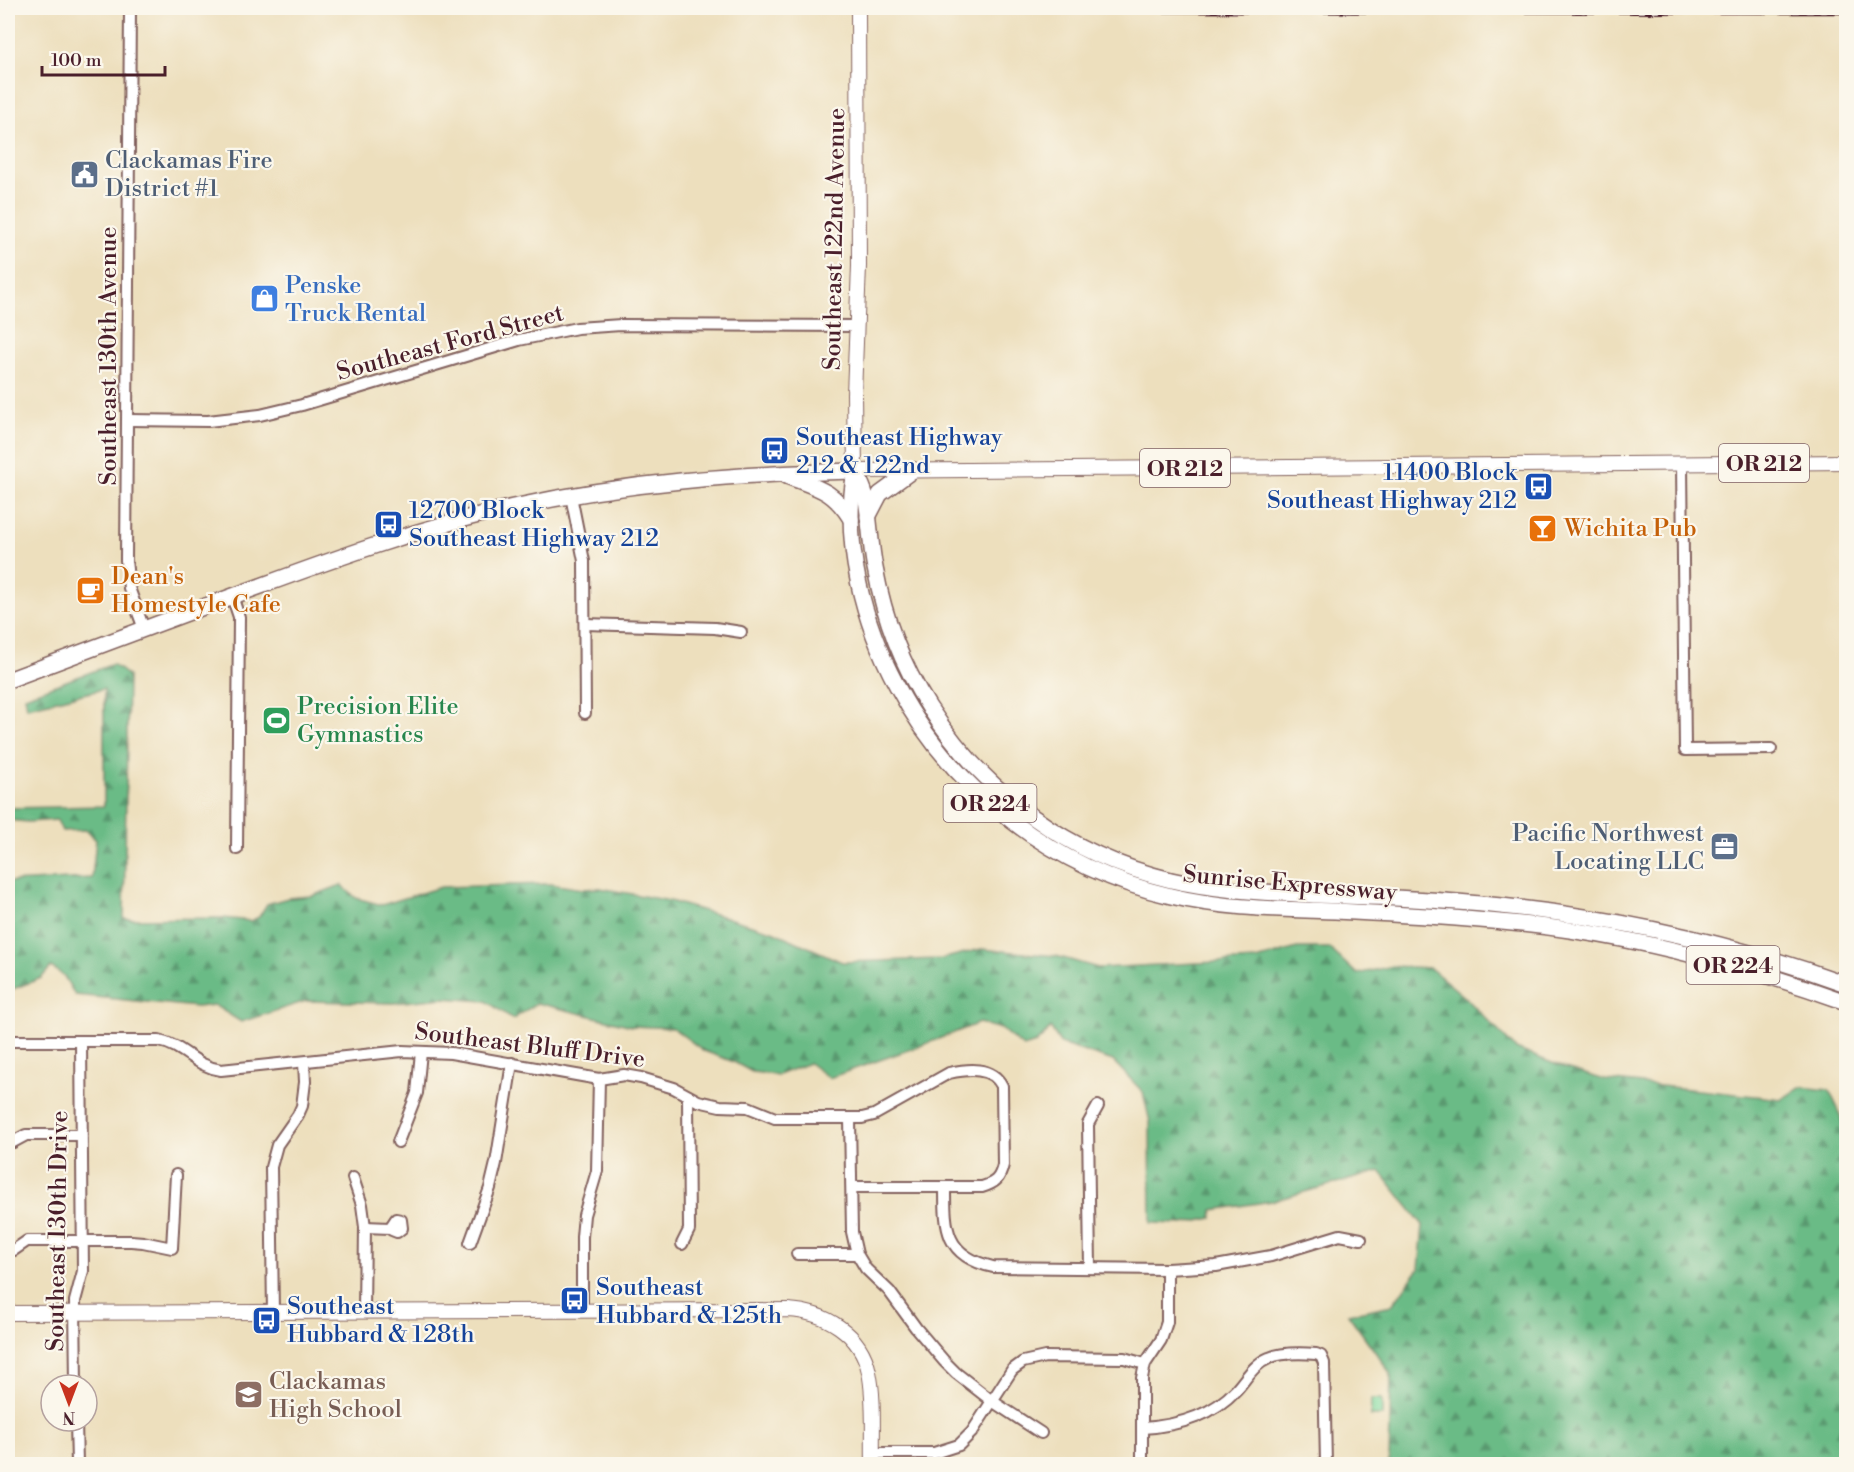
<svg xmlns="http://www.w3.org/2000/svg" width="1854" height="1472" viewBox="0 0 1854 1472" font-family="'Libre Bodoni',serif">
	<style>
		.forest { fill: url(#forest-firs); stroke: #5a6d58; stroke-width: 1.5 }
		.garden { fill: #83dba0; stroke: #667d66; stroke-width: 1.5 }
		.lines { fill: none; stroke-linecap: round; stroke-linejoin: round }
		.minor-casing { stroke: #83625e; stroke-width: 14 }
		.major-casing { stroke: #83625e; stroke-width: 16 }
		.highway-casing { stroke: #83625e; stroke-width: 18 }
		.minor { stroke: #fff; stroke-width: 10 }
		.major { stroke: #fff; stroke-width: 14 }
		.highway { stroke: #fff; stroke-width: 15 }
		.rail-casing { stroke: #4a1f2b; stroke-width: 4.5 }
		.rail { stroke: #fbf7ec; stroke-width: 2; stroke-dasharray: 7; stroke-linecap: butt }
		.labels { text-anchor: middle; stroke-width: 4.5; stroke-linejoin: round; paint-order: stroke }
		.shield { fill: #fbf7ec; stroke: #7f6065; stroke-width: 1.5 }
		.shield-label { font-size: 22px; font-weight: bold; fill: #4a1f2b }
		.service-label { font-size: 24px; fill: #4e5e75; stroke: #fbf7ec; text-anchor: start }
		.street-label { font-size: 24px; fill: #4a1f2b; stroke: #fbf7ec }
		.shop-label { font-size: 24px; fill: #366cbe; stroke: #fbf7ec; text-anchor: start }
		.transit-label { font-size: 24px; fill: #164399; stroke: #fbf7ec; text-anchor: start }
		.food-label { font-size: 24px; fill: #c56008; stroke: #fbf7ec; text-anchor: start }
		.leisure-label { font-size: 24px; fill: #27864d; stroke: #fbf7ec; text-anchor: start }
		.education-label { font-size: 24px; fill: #785e54; stroke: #fbf7ec; text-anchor: start }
	</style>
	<defs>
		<pattern id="forest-firs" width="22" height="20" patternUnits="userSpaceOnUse" patternTransform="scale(1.5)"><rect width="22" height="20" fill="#6abb86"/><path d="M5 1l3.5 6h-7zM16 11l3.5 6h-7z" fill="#59976e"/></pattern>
	</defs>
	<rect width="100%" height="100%" fill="#fbf7ec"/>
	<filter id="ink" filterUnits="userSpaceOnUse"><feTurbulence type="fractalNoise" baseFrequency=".0167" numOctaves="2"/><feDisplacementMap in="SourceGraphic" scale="12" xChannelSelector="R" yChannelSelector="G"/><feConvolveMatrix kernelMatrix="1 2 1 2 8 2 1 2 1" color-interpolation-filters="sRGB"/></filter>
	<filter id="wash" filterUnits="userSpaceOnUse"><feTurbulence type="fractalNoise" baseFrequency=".008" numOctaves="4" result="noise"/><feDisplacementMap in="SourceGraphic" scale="24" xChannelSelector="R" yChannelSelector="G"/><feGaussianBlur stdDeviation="1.35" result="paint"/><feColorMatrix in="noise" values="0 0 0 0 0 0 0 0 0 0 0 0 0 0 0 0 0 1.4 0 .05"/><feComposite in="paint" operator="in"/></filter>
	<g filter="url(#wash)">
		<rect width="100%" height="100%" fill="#eddfbd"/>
		<path class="forest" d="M 113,664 L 128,676 L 124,919 L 223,918 L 251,921 L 259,917 L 267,904 L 288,898 L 312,896 L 341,885 L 356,898 L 382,905 L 441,887 L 550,884 L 583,889 L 600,888 L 670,901 L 772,931 L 842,962 L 941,959 L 981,949 L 1056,956 L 1098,968 L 1257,960 L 1297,948 L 1329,948 L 1357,974 L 1393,966 L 1430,968 L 1466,998 L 1516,1049 L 1565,1068 L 1605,1080 L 1782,1099 L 1800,1087 L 1829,1090 L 1842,1117 L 1846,1145 L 1846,1464 L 1389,1464 L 1391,1374 L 1348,1314 L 1392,1305 L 1419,1269 L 1423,1225 L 1380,1171 L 1272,1201 L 1213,1210 L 1212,1218 L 1183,1224 L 1151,1223 L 1150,1122 L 1143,1092 L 1113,1061 L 1061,1044 L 1051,1028 L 1036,1043 L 1023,1047 L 1001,1029 L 979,1023 L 928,1043 L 829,1078 L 809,1063 L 778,1075 L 752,1072 L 734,1062 L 704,1051 L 673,1028 L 632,1026 L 537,1003 L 513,1019 L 486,1001 L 443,998 L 393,1003 L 306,1001 L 241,1022 L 214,1005 L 197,1007 L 75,995 L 64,976 L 51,967 L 41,978 L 8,991 L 8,882 L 92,878 L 96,840 L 86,830 L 62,831 L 57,820 L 28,822 L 8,820 L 8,808 L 104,806 L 104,689 L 27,707 L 25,696 Z"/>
		<rect class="garden" x="1371" y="1399" width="11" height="17"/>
	</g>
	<g filter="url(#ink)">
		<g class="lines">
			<defs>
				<g id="minor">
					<path d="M 130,8 L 126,560 L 129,588 L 144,629"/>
					<path d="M 128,420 L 208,421 L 260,415 L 302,405 L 519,340 L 577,328 L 621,325 L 857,326"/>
					<path d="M 1682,464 L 1685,750 L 1771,749"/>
					<path d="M 571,496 L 584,561 L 585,713"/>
					<path d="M 232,596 L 239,617 L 237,849"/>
					<path d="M 585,624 L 715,628 L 741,632"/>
					<path d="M 13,1041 L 159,1041 C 185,1046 194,1066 221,1070 L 383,1053 L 402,1051 L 451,1053 L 599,1079 L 624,1075 L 641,1078 L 674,1088 L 698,1101 L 720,1106 L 748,1107 L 775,1118 L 862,1118 L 874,1115 L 949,1073 C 968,1069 992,1066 1002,1086 L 1003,1165 C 1000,1179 995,1183 982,1187 L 852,1187"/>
					<path d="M 850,1119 L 852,1232 L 857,1254 L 866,1269 L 889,1291 L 916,1328 L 944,1361 L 956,1373 L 992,1401 L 1041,1433"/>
					<path d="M 13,1142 L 26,1135 L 81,1135"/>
					<path d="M 398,1142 L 417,1093 L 421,1052"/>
					<path d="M 353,1178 L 362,1205 L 365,1227 L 364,1312"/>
					<path d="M 945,1187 C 945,1229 945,1256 993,1267 L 1167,1269 L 1216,1266 L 1271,1256 L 1340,1235 L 1361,1239"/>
					<path d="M 365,1227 L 390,1228 L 392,1230 L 397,1232 L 402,1228 L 401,1220 L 396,1219 L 390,1228"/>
					<path d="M 470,1243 L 490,1188 L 496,1163 L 512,1063"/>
					<path d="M 682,1244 L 689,1230 L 688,1096"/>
					<path d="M 14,1250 L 27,1241 L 131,1241 L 143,1242 L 172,1248 L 176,1175"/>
					<path d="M 797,1254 L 857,1254"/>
					<path d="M 1090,1268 L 1088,1124 L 1098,1106"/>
					<path d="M 582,1311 L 582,1237 L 584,1215 L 597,1171 L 599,1079"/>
					<path d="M 273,1312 L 271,1167 L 277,1145 L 298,1115 L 302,1106 L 305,1082 L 304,1062"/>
					<path d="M 76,1385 L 75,1301 L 83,1271 L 81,1041"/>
					<path d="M 76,1421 L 77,1464"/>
					<path d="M 1142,1428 C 1177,1426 1212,1416 1236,1390 C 1246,1379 1254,1364 1269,1358 C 1282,1352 1302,1353 1316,1354 L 1321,1356 L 1324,1363 L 1326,1464"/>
					<path d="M 872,1453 L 934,1453 L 959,1445 L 972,1432 L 1012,1370 L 1023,1362 L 1045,1357 L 1124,1358 L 1145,1364"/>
					<path d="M 1142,1464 L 1142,1378 L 1145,1364 L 1161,1340 L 1167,1322 L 1167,1269"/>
				</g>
				<g id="major">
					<path d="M 858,8 L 859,266 L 854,394 L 855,471 L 1846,462"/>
					<path d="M 8,1313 L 788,1310 C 825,1312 861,1333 869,1372 C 875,1399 872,1436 873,1464"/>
				</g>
				<g id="highway">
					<path d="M 855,471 C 842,543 863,623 897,686 C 953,792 1055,869 1171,896 C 1225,909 1280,909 1335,911 C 1414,915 1492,919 1570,930 C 1664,944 1757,970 1846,1002"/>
					<path d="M 855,471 C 859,479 863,486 865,494 C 870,518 870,544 875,568 C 884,617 902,665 929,707 C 985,794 1070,856 1171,880 C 1218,891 1266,892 1314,895 C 1376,897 1439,899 1501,906 C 1618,918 1736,944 1846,984"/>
					<path d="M 787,476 C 818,488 833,490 851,519"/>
					<path d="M 868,517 L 880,494 L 913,470"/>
					<path d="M 8,680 C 91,649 175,617 258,587 C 342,556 426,526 513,507 C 627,482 739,474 855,471"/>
				</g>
			</defs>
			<use href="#minor" class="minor-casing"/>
			<use href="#major" class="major-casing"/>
			<use href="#highway" class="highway-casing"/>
			<use href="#minor" class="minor"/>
			<use href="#major" class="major"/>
			<use href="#highway" class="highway"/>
			<defs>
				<path id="rail" d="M 1078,8 L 1132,11 L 1846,12"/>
			</defs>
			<use href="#rail" class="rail-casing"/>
			<use href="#rail" class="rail"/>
		</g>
	</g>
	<defs>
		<symbol id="civic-square" viewBox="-11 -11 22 22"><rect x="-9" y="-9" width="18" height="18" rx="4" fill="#5c6f8a" stroke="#fbf7ec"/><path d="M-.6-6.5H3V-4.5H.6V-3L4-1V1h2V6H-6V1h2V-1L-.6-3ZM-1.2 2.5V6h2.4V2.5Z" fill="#fff"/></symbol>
		<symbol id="shop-square" viewBox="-11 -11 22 22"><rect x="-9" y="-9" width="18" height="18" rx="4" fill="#3f7fe0" stroke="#fbf7ec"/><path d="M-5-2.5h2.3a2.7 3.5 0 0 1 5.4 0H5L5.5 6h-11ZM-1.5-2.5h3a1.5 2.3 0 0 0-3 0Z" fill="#fff"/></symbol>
		<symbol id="bus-square" viewBox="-11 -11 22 22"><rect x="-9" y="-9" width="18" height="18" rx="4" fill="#1a4fb4" stroke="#fbf7ec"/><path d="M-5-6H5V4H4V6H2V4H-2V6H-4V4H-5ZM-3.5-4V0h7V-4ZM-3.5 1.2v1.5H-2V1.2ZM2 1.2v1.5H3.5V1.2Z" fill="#fff"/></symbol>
		<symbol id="bar-square" viewBox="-11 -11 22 22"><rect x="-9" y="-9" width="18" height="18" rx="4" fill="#e8710a" stroke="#fbf7ec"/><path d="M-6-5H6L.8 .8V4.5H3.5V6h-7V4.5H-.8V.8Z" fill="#fff"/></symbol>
		<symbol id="cafe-square" viewBox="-11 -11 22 22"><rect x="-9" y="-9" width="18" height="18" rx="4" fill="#e8710a" stroke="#fbf7ec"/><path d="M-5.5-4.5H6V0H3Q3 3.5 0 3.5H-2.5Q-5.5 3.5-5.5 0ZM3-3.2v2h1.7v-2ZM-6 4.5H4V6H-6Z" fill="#fff"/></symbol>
		<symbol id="stadium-square" viewBox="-11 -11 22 22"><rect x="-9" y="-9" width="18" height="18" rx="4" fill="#2e9e5b" stroke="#fbf7ec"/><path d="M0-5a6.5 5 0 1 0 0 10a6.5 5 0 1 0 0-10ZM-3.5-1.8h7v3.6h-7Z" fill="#fff"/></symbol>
		<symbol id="office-square" viewBox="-11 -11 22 22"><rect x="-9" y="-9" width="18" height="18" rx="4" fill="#5c6f8a" stroke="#fbf7ec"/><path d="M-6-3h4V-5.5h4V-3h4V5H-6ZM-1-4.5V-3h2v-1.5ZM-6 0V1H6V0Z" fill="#fff"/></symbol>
		<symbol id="school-square" viewBox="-11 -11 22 22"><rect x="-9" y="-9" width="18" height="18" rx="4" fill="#8d6e63" stroke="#fbf7ec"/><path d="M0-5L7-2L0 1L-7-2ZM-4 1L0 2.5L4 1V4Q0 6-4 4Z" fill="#fff"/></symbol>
	</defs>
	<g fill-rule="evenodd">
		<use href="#civic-square" x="68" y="158" width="33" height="33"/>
		<use href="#shop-square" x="248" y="282" width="33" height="33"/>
		<use href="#bus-square" x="758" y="434" width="33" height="33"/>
		<use href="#bus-square" x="1522" y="470" width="33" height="33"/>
		<use href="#bus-square" x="372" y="508" width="33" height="33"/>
		<use href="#bar-square" x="1526" y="512" width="33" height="33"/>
		<use href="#cafe-square" x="74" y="574" width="33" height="33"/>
		<use href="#stadium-square" x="260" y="704" width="33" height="33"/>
		<use href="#office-square" x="1708" y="830" width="33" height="33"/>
		<use href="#bus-square" x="558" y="1284" width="33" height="33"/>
		<use href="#bus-square" x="250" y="1304" width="33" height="33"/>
		<use href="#school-square" x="232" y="1378" width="33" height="33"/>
	</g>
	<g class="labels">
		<g class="shield">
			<rect x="1719" y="444" width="90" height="38" rx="4.5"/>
			<rect x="1140" y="449" width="90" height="38" rx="4.5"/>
			<rect x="943.5" y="784" width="93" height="38" rx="4.5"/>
			<rect x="1686.5" y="946" width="93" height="38" rx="4.5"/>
		</g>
		<g class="shield-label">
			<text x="1764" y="471">OR 212</text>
			<text x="1185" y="476">OR 212</text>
			<text x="990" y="811">OR 224</text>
			<text x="1733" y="973">OR 224</text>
		</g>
		<g class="service-label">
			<text x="105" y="168">Clackamas Fire<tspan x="105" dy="28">District #1</tspan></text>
			<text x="1704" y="841" text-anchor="end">Pacific Northwest<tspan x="1704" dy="28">Locating LLC</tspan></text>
		</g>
		<g class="street-label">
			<text transform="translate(834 239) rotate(-89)" y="8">Southeast 122nd Avenue</text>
			<text transform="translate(450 342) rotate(-15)" y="8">Southeast Ford Street</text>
			<text transform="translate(108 356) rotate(-90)" y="8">Southeast 130th Avenue</text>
			<text transform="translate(1290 883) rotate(5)" y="8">Sunrise Expressway</text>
			<text transform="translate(530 1045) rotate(7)" y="8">Southeast Bluff Drive</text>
			<text transform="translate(57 1231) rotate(-89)" y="8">Southeast 130th Drive</text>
		</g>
		<g class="shop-label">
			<text x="285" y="293">Penske<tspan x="285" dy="28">Truck Rental</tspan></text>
		</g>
		<g class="transit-label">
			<text x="796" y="445">Southeast Highway<tspan x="796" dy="28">212 &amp; 122nd</tspan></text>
			<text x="1517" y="480" text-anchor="end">11400 Block<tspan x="1517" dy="28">Southeast Highway 212</tspan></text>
			<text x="409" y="518">12700 Block<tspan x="409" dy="28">Southeast Highway 212</tspan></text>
			<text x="596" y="1295">Southeast<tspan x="596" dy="28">Hubbard &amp; 125th</tspan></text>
			<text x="287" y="1314">Southeast<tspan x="287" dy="28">Hubbard &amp; 128th</tspan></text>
		</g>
		<g class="food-label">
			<text x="1564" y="536">Wichita Pub</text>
			<text x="111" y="584">Dean's<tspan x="111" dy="28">Homestyle Cafe</tspan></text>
		</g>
		<g class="leisure-label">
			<text x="297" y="714">Precision Elite<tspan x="297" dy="28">Gymnastics</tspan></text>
		</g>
		<g class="education-label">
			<text x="269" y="1389">Clackamas<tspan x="269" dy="28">High School</tspan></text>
		</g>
	</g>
	<rect width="1854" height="1472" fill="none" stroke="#fbf7ec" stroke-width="30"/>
	<g transform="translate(69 1403) rotate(180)"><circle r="28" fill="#fbf7ec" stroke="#b4a19f" stroke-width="1.5"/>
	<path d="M0-4.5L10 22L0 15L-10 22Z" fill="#c8321e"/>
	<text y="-9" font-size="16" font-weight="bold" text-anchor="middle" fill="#4a1f2b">N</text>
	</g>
	<path d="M42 66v9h123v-9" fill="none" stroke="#4a1f2b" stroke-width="3"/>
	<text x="51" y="66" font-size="18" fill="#4a1f2b" stroke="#fbf7ec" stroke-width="4.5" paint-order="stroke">100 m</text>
</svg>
